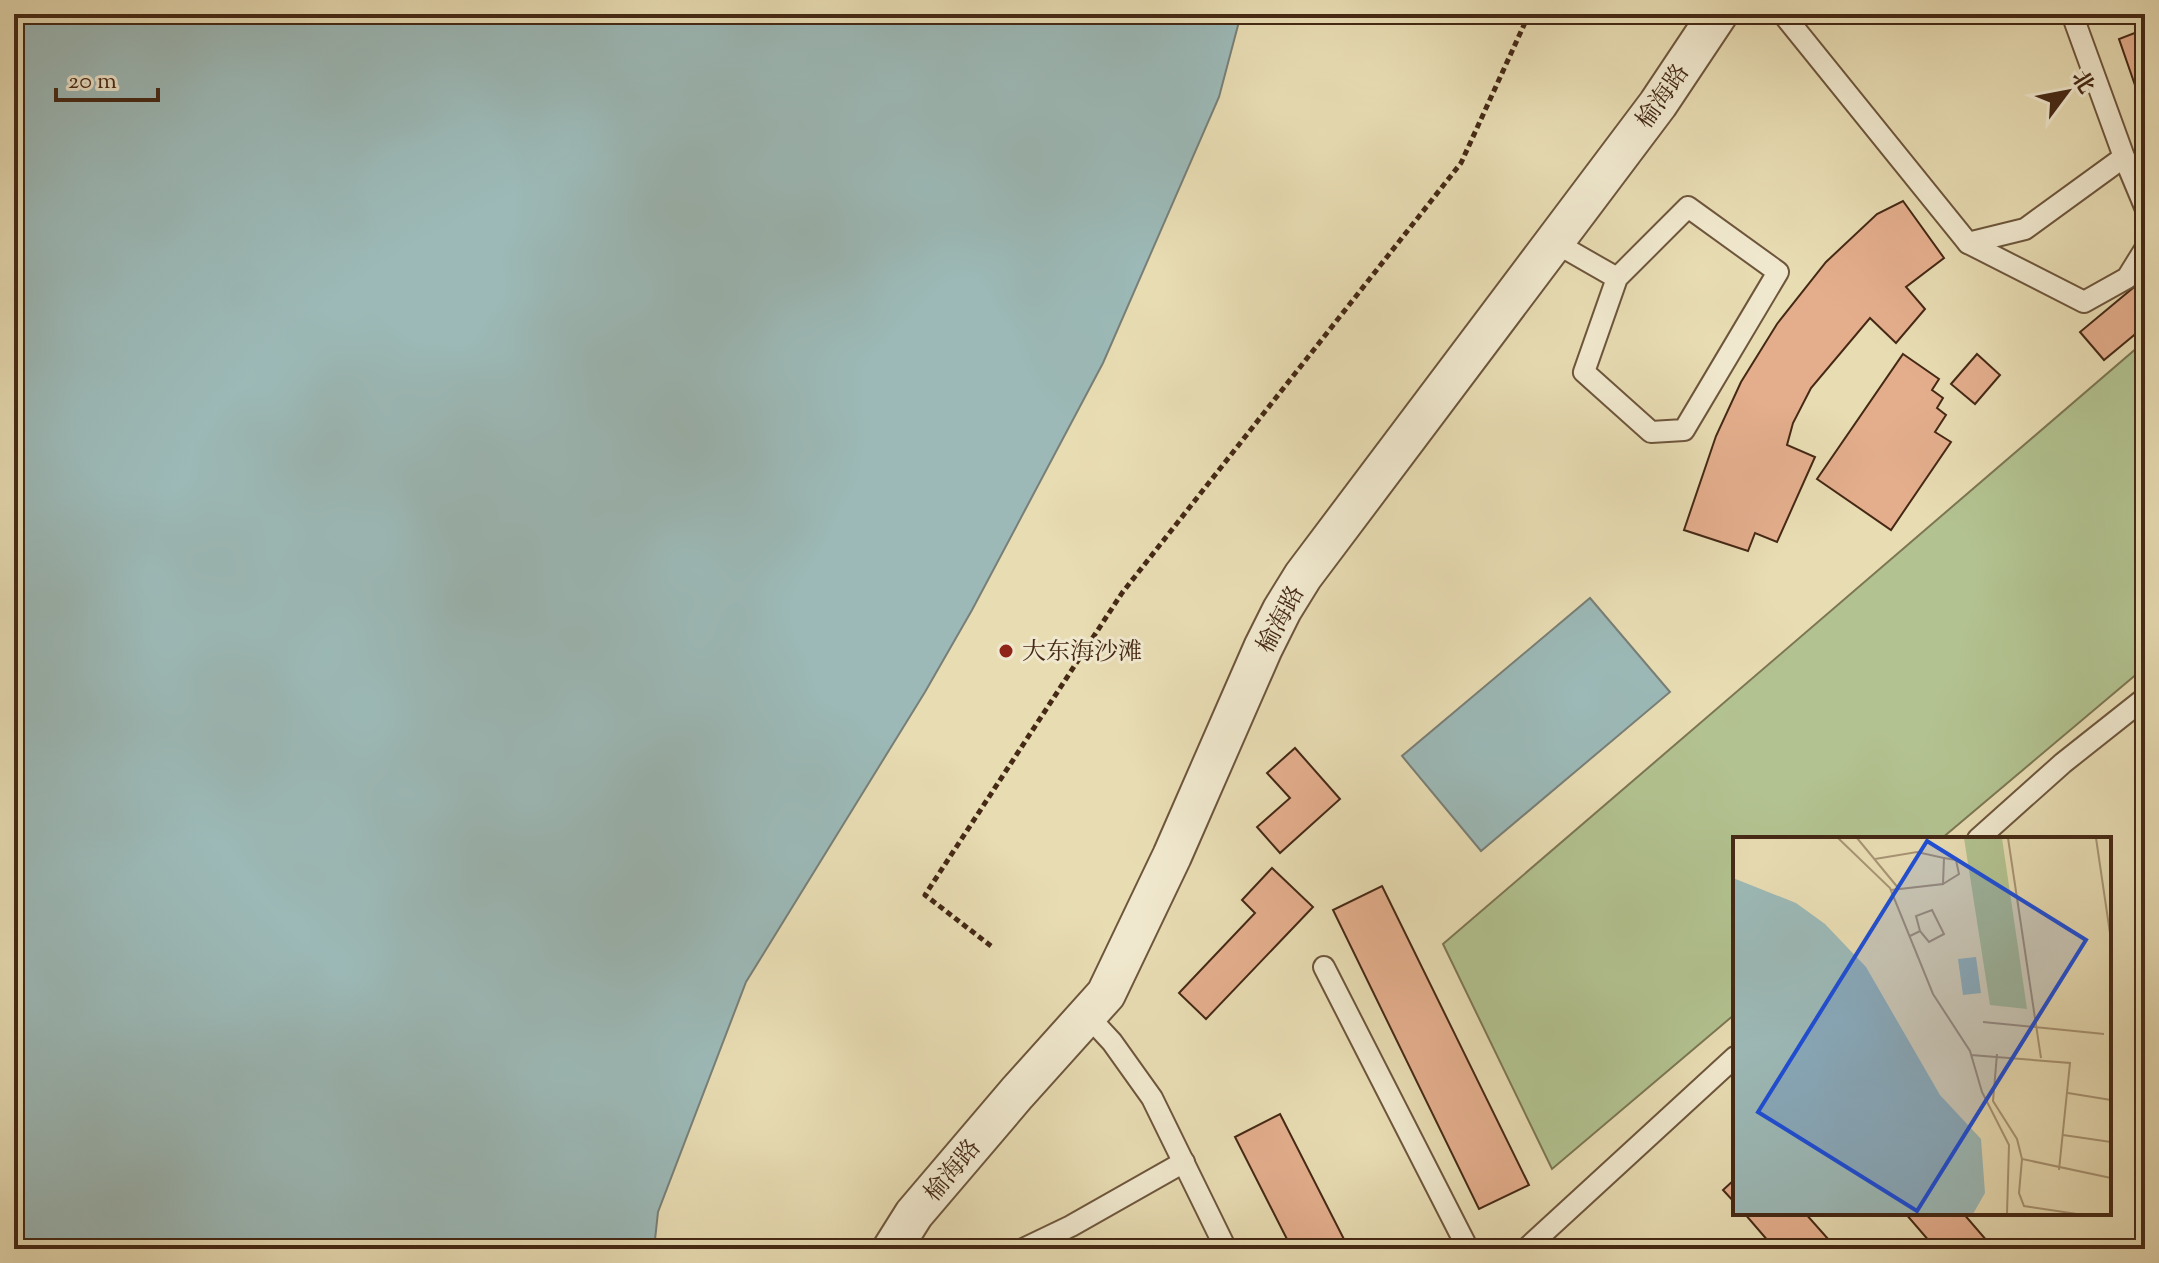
<svg xmlns="http://www.w3.org/2000/svg" width="2159" height="1263" viewBox="0 0 2159 1263" font-family="'Sorts Mill Goudy','Noto Serif SC',serif">
	<style>
		.green { fill: #b2c290; stroke: #7c7652; stroke-width: 2 }
		.water { fill: #9cb9b7; stroke: #797f76; stroke-width: 2 }
		.building { fill: #e4ae8d; stroke: #452915; stroke-width: 2 }
		.lines { fill: none; stroke-linecap: round; stroke-linejoin: round }
		.lane-casing { stroke: #6e563c; stroke-width: 24 }
		.street-casing { stroke: #6e563c; stroke-width: 42 }
		.path { stroke: #452915; stroke-width: 5; stroke-dasharray: 6 4; stroke-linecap: butt }
		.lane { stroke: #f0e8ce; stroke-width: 20 }
		.street { stroke: #f0e8ce; stroke-width: 38 }
		.poi-dot { fill: #8f2418; stroke: #f0e8ce; stroke-width: 3 }
		.labels { text-anchor: middle; stroke-width: 6; stroke-linejoin: round; paint-order: stroke }
		.street-label { font-size: 24px; fill: #452915; stroke: #f0e8ce }
		.poi-label { font-size: 24px; fill: #452915; stroke: #f0e8ce; text-anchor: start }
		.inset-road { fill: none; stroke: #a79474; stroke-width: 2 }
		.view { fill: #1d4ed8; fill-opacity: 0.15; stroke: #1d4ed8; stroke-width: 4 }
		.inset-edge { fill: none; stroke: #452915; stroke-width: 4 }
	</style>
	<rect width="100%" height="100%" fill="#e8dcb3"/>
	<filter id="stains"><feTurbulence type="fractalNoise" baseFrequency=".0025" numOctaves="4"/><feColorMatrix values="0 0 0 0 .2 0 0 0 0 .09 0 0 0 0 .02 0 0 0 .5 -.17"/></filter>
	<radialGradient id="worn" r=".72"><stop offset=".6" stop-color="#630" stop-opacity="0"/><stop offset="1" stop-color="#630" stop-opacity=".3"/></radialGradient>
	<path class="green" d="M 2145,341 L 2145,667 L 1941,839 L 1735,839 L 1735,1014 L 1552,1169 L 1443,944 Z"/>
	<g class="water">
		<path d="M 14,14 L 1241,14 L 1219,97 L 1103,363 L 972,610 L 925,692 L 746,982 L 658,1212 L 654,1249 L 14,1249 Z"/>
		<path d="M 1590,598 L 1670,692 L 1481,851 L 1402,756 Z"/>
	</g>
	<g class="building">
		<path d="M 2145,29 L 2145,114 L 2119,39 Z"/>
		<path d="M 1903,201 L 1944,258 L 1906,287 L 1925,309 L 1896,343 L 1870,318 L 1811,388 L 1793,423 L 1787,445 L 1815,457 L 1777,542 L 1755,533 L 1748,551 L 1684,530 L 1716,436 L 1741,382 L 1777,324 L 1826,262 L 1877,214 Z"/>
		<path d="M 2145,278 L 2145,326 L 2104,360 L 2080,332 Z"/>
		<path d="M 1903,354 L 1939,379 L 1932,390 L 1943,398 L 1937,408 L 1946,415 L 1935,432 L 1951,442 L 1891,530 L 1817,479 Z"/>
		<path d="M 1977,354 L 2000,375 L 1975,404 L 1951,384 Z"/>
		<path d="M 1295,748 L 1340,799 L 1280,853 L 1257,827 L 1290,798 L 1267,773 Z"/>
		<path d="M 1272,868 L 1313,907 L 1206,1019 L 1179,993 L 1255,913 L 1242,900 Z"/>
		<path d="M 1382,886 L 1529,1185 L 1479,1209 L 1333,910 Z"/>
		<path d="M 1280,1114 L 1349,1249 L 1292,1249 L 1235,1137 Z"/>
		<path d="M 1735,1179 L 1735,1203 L 1723,1190 Z"/>
		<path d="M 1744,1213 L 1805,1213 L 1837,1249 L 1775,1249 Z"/>
		<path d="M 1905,1213 L 1963,1213 L 1994,1249 L 1936,1249 Z"/>
		<path d="M 1658,1240 L 1666,1249 L 1648,1249 Z"/>
	</g>
	<g class="lines">
		<defs>
			<g id="lane">
				<path d="M 1783,14 L 1968,243 L 2025,229 L 2124,157 L 2072,14"/>
				<path d="M 2124,157 L 2145,207"/>
				<path d="M 1554,242 L 1617,278 L 1584,372 L 1651,432 L 1684,430 L 1778,272 L 1688,207 L 1617,278"/>
				<path d="M 1968,243 L 2084,302 L 2127,278 L 2145,249"/>
				<path d="M 1978,839 L 2063,763 L 2145,698"/>
				<path d="M 1324,967 L 1468,1249"/>
				<path d="M 1087,1015 L 1112,1042 L 1152,1098 L 1226,1249"/>
				<path d="M 1023,1249 L 1071,1226 L 1184,1162"/>
				<path d="M 1526,1249 L 1735,1057"/>
			</g>
			<path id="street" d="M 892,1249 L 914,1214 L 1017,1093 L 1106,994 L 1172,856 L 1263,648 L 1282,610 L 1303,576 L 1658,104 L 1718,14"/>
		</defs>
		<use href="#lane" class="lane-casing"/>
		<use href="#street" class="street-casing"/>
		<path class="path" d="M 991,946 L 925,895 L 1122,593 L 1461,163 L 1529,14"/>
		<use href="#lane" class="lane"/>
		<use href="#street" class="street"/>
	</g>
	<circle class="poi-dot" cx="1006" cy="651" r="8"/>
	<g class="labels">
		<g class="street-label">
			<text transform="translate(1662 96) rotate(-55)" y="8">榆海路</text>
			<text transform="translate(1280 619) rotate(-62)" y="8">榆海路</text>
			<text transform="translate(952 1170) rotate(-50)" y="8">榆海路</text>
		</g>
		<g class="poi-label">
			<text x="1022" y="659">大东海沙滩</text>
		</g>
	</g>
	<g transform="translate(1733 837)">
		<rect width="378" height="378" fill="#e8dcb3"/>
		<path d="M 231,1 L 269,1 L 294,172 L 257,168 Z" fill="#b2c290"/>
		<path d="M 0,41 L 63,66 L 92,87 L 133,130 L 207,258 L 248,302 L 252,356 L 240,377 L 0,377 ZM 243,120 L 248,156 L 230,158 L 225,122 Z" fill="#9cb9b7"/>
		<path class="inset-road" d="M 105,1 L 157,51 L 200,157 L 237,214 L 249,255 L 276,308 L 274,377M 124,1 L 166,52M 275,1 L 308,221M 363,1 L 378,103M 142,22 L 184,15 L 211,21 L 210,47 L 158,53M 210,47 L 226,37 L 223,23 L 211,21M 177,99 L 187,94 L 196,105 L 211,97 L 199,73 L 183,79 L 187,94M 250,185 L 371,197M 264,217 L 260,264 L 284,302 L 289,322 L 378,341M 238,218 L 337,226 L 326,333M 335,256 L 378,263M 330,298 L 378,305M 289,322 L 286,356 L 291,369 L 344,377"/>
		<path class="view" d="M 194,4 L 353,103 L 184,374 L 25,275 Z"/>
		<rect width="378" height="378" class="inset-edge"/>
	</g>
	<rect width="2159" height="1263" fill="none" stroke="#e8dcb3" stroke-width="48"/>
	<rect x="16" y="16" width="2127" height="1231" fill="none" stroke="#452915" stroke-width="4"/>
	<rect x="24" y="24" width="2111" height="1215" fill="none" stroke="#452915" stroke-width="2"/>
	<g transform="translate(2067 92) rotate(58)" stroke="#f0e8ce" stroke-width="6" paint-order="stroke">
	<path d="M0-6L14 30L0 20L-14 30Z" fill="#452915"/>
	<text y="-12" font-size="22" font-weight="bold" text-anchor="middle" fill="#452915">北</text>
	</g>
	<path d="M56 88v12h102v-12" fill="none" stroke="#452915" stroke-width="4"/>
	<text x="68" y="88" font-size="24" fill="#452915" stroke="#f0e8ce" stroke-width="6" paint-order="stroke">20 m</text>
	<rect width="100%" height="100%" filter="url(#stains)"/>
	<rect width="100%" height="100%" fill="url(#worn)"/>
</svg>
